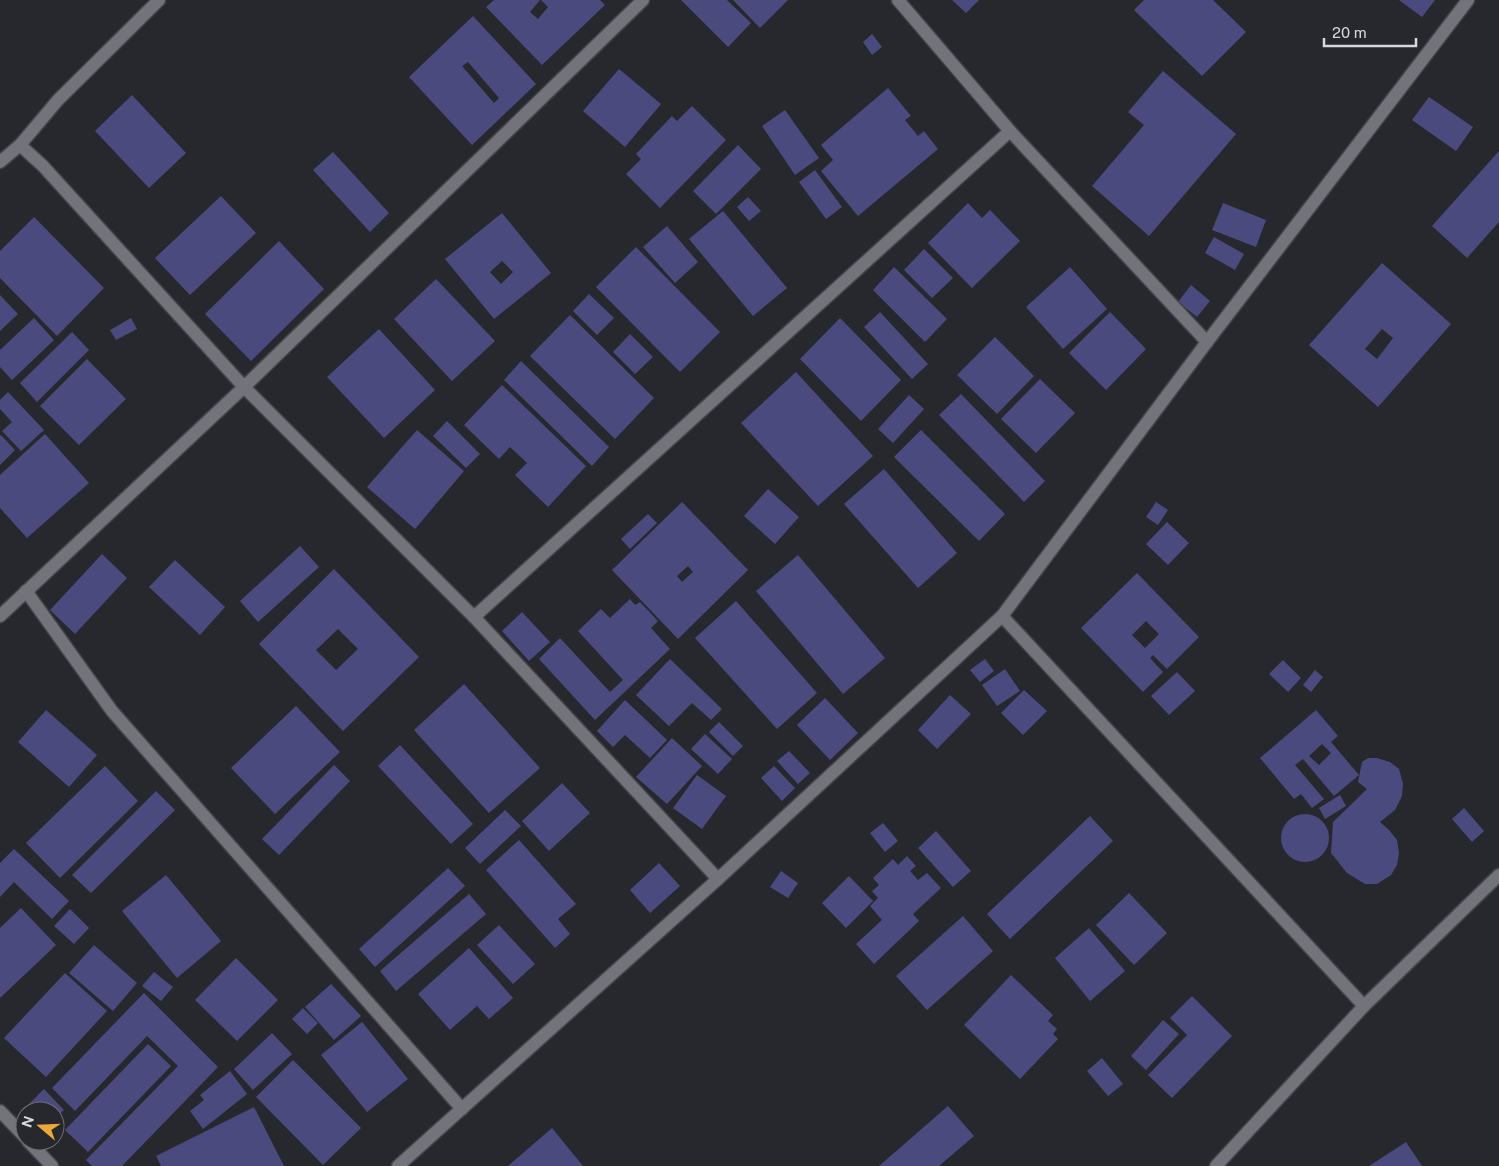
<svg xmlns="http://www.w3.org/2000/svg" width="1499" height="1166" viewBox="0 0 1499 1166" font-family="'Public Sans',sans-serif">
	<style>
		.building { fill: #4b4a7f; fill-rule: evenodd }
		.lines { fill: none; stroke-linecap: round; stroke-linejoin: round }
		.minor-casing { stroke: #444449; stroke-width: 15 }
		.minor { stroke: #73737b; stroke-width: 12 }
	</style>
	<rect width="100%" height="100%" fill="#27272e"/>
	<g class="building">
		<path d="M 494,0 L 540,0 L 530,12 L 538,19 L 548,7 L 541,0 L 600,0 L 605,5 L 542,65 L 486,7 Z"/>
		<path d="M 681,0 L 727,0 L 751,23 L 728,47 Z"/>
		<path d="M 733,0 L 788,0 L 760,28 Z"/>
		<path d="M 952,0 L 979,0 L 966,13 Z"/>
		<path d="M 1144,0 L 1213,0 L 1246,32 L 1202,76 L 1134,10 Z"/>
		<path d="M 1399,0 L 1435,0 L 1422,17 Z"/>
		<path d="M 473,16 L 536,84 L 472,145 L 409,77 ZM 468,62 L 499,98 L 494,103 L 462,66 Z"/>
		<path d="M 872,34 L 882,47 L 872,55 L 863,42 Z"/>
		<path d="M 619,69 L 661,104 L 625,147 L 583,111 Z"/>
		<path d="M 1163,71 L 1236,134 L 1149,236 L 1092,186 L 1144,125 L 1128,112 Z"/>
		<path d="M 888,88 L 911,116 L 905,120 L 918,136 L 924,131 L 938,149 L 858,216 L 821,171 L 833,160 L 821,145 Z"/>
		<path d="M 132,95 L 186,153 L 149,188 L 95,131 Z"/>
		<path d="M 1429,97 L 1473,127 L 1456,151 L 1412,120 Z"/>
		<path d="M 692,106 L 726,140 L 660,208 L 626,174 L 641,159 L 636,154 L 672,116 L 677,121 Z"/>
		<path d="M 785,110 L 819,158 L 795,175 L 762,126 Z"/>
		<path d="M 738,145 L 761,169 L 716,214 L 693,191 Z"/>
		<path d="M 1499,151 L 1499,222 L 1467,258 L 1432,226 Z"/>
		<path d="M 333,152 L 389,213 L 370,232 L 313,170 Z"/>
		<path d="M 815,170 L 842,207 L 826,219 L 799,182 Z"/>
		<path d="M 221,196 L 256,233 L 190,295 L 155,258 Z"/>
		<path d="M 748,197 L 761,211 L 749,221 L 737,207 Z"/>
		<path d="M 968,203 L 982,218 L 990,210 L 1020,241 L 972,288 L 928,243 Z"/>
		<path d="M 1223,203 L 1266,220 L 1256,247 L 1212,230 Z"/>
		<path d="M 723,211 L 787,288 L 753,316 L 689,239 Z"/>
		<path d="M 502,213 L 551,273 L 494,319 L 445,259 ZM 502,261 L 513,272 L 501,284 L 490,272 Z"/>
		<path d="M 34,217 L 104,288 L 57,336 L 0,278 L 0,251 Z"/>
		<path d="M 667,226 L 698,262 L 675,283 L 643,247 Z"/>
		<path d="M 1214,237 L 1244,254 L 1235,270 L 1205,253 Z"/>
		<path d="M 279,241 L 324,289 L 251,361 L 205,314 Z"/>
		<path d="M 636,247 L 720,332 L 680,372 L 596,287 Z"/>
		<path d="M 924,249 L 953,278 L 932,298 L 904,270 Z"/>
		<path d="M 1382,263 L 1451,324 L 1378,407 L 1309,345 ZM 1382,329 L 1393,338 L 1377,359 L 1365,349 Z"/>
		<path d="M 894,267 L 947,319 L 925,342 L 873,290 Z"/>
		<path d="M 1070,267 L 1107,309 L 1063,349 L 1026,307 Z"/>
		<path d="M 436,279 L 495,341 L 452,381 L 394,319 Z"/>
		<path d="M 1191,285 L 1210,301 L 1197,317 L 1178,302 Z"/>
		<path d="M 589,294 L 614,318 L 597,335 L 573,311 Z"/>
		<path d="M 0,295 L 18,314 L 0,331 Z"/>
		<path d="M 880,312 L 928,364 L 912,379 L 864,327 Z"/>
		<path d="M 1110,312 L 1146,349 L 1106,390 L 1069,353 Z"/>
		<path d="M 570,315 L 654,398 L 615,439 L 530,356 Z"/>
		<path d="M 34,318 L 54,340 L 12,380 L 0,367 L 0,350 Z"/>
		<path d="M 131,318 L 137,329 L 116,340 L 110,330 Z"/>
		<path d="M 840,318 L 901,380 L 861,421 L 800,359 Z"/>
		<path d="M 379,329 L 435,390 L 384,438 L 327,377 Z"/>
		<path d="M 72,332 L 89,350 L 37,402 L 20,383 Z"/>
		<path d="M 630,334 L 653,357 L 635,374 L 613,352 Z"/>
		<path d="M 995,337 L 1034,376 L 997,414 L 957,375 Z"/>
		<path d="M 87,359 L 126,399 L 79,445 L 40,406 Z"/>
		<path d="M 521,361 L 609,447 L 592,466 L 504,380 Z"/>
		<path d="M 796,372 L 873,456 L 818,506 L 741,423 Z"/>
		<path d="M 1040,379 L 1075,413 L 1036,453 L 1001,419 Z"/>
		<path d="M 502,385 L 586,466 L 548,507 L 515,475 L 527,463 L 510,447 L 499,459 L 464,425 Z"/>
		<path d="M 8,392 L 44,430 L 21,451 L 2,431 L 12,422 L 0,409 L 0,400 Z"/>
		<path d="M 961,394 L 1045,481 L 1024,502 L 939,415 Z"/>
		<path d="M 909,395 L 924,409 L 893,443 L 878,429 Z"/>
		<path d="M 447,421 L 480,454 L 466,468 L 433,436 Z"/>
		<path d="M 417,430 L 464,471 L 415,529 L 367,487 Z"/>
		<path d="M 921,430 L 1005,514 L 979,541 L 894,457 Z"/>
		<path d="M 45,434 L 89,483 L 27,538 L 0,508 L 0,475 Z"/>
		<path d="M 1,435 L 15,450 L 0,465 L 0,436 Z"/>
		<path d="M 884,469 L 957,553 L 918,588 L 844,504 Z"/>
		<path d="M 768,489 L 799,517 L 775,544 L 744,516 Z"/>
		<path d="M 682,502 L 748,570 L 678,639 L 612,570 ZM 688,566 L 693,572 L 682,582 L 677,576 Z"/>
		<path d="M 1156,502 L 1168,510 L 1158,525 L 1146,517 Z"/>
		<path d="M 648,514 L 657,523 L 630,549 L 621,539 Z"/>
		<path d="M 1167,522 L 1189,543 L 1168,565 L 1146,544 Z"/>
		<path d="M 300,546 L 319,567 L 258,622 L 240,601 Z"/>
		<path d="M 102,554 L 127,578 L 75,634 L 50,610 Z"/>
		<path d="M 798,555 L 885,658 L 843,694 L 756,591 Z"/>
		<path d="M 175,560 L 225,607 L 200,635 L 149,587 Z"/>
		<path d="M 334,569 L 419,657 L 343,731 L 259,644 ZM 338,629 L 358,649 L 336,670 L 316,650 Z"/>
		<path d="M 1137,573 L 1199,637 L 1167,669 L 1153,655 L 1150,658 L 1163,672 L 1143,692 L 1081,628 ZM 1146,621 L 1159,634 L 1145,648 L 1132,635 Z"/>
		<path d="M 630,599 L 635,605 L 640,602 L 658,621 L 651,628 L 670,649 L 595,720 L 539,659 L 560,638 L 610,692 L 623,680 L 578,631 L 601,609 L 610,618 Z"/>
		<path d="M 736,601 L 817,693 L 777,729 L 695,638 Z"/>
		<path d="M 522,612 L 550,642 L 529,661 L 502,631 Z"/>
		<path d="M 670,659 L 722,709 L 711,720 L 692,703 L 669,726 L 636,695 Z"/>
		<path d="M 985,659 L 994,671 L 980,682 L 970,670 Z"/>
		<path d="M 1283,660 L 1301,678 L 1288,692 L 1269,674 Z"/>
		<path d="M 1005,669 L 1020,691 L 997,706 L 982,685 Z"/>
		<path d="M 1315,670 L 1323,677 L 1311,692 L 1303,685 Z"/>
		<path d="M 1177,672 L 1195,691 L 1169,715 L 1151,696 Z"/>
		<path d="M 464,684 L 540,768 L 489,813 L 414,730 Z"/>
		<path d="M 1024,690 L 1047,711 L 1023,735 L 1001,713 Z"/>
		<path d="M 950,695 L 971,714 L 937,749 L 918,730 Z"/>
		<path d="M 825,698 L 858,733 L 830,760 L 797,725 Z"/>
		<path d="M 625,700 L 667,740 L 650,758 L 625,735 L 613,747 L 597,731 Z"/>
		<path d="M 296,706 L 340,752 L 275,814 L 231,768 Z"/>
		<path d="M 46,710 L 97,755 L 69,787 L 18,742 Z"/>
		<path d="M 1316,710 L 1338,736 L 1331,742 L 1359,775 L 1334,796 L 1303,759 L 1295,765 L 1324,799 L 1312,808 L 1301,794 L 1294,799 L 1260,758 ZM 1322,744 L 1331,753 L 1319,765 L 1309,756 Z"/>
		<path d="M 719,722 L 743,746 L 733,756 L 709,732 Z"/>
		<path d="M 705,734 L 732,759 L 718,774 L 691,749 Z"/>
		<path d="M 672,738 L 702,766 L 667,804 L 636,777 Z"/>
		<path d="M 400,745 L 473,824 L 451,844 L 378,766 Z"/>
		<path d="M 789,751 L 810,773 L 798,784 L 777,761 Z"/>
		<path d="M 1368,758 L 1377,758 L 1390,762 L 1399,769 L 1403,784 L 1402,796 L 1395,810 L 1380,822 L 1389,830 L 1397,840 L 1399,853 L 1397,865 L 1391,875 L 1377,884 L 1365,884 L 1347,873 L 1331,853 L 1333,822 L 1367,789 L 1358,782 L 1362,762 Z"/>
		<path d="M 334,765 L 350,781 L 279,855 L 262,839 Z"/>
		<path d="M 105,766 L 138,801 L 60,878 L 26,843 Z"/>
		<path d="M 774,766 L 795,788 L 782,801 L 761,778 Z"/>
		<path d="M 697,775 L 726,796 L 702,829 L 673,808 Z"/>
		<path d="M 562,783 L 590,813 L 549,851 L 522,821 Z"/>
		<path d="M 156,791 L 175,810 L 91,893 L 72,875 Z"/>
		<path d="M 1340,795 L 1346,806 L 1325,819 L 1319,808 Z"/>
		<path d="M 1464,808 L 1484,831 L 1472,842 L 1452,819 Z"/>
		<path d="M 505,810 L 521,826 L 480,864 L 465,848 Z"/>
		<circle cx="1305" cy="838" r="24"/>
		<path d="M 1090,816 L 1113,841 L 1010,939 L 987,914 Z"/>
		<path d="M 883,823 L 898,841 L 885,852 L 870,833 Z"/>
		<path d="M 936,831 L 971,871 L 953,887 L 918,848 Z"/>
		<path d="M 519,840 L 576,904 L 558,919 L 570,934 L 555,948 L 486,870 Z"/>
		<path d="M 14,849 L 69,901 L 52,919 L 14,882 L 0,897 L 0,863 Z"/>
		<path d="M 907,856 L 916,866 L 910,871 L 918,880 L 927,873 L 941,888 L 913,914 L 919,921 L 874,964 L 856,944 L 882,920 L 870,906 L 878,898 L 872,891 L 879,885 L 873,878 L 893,859 L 898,865 Z"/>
		<path d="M 659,863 L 680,886 L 650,913 L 630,890 Z"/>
		<path d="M 448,868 L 465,886 L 375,967 L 359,949 Z"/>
		<path d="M 781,871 L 798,883 L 788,898 L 770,887 Z"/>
		<path d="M 166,875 L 221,941 L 177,978 L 122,911 Z"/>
		<path d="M 849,876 L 873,901 L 846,928 L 822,903 Z"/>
		<path d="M 1129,893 L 1167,933 L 1134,965 L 1096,925 Z"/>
		<path d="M 469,894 L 486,914 L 396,991 L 380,971 Z"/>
		<path d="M 21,908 L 56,945 L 0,998 L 0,928 Z"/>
		<path d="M 70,909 L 89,928 L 74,944 L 54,926 Z"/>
		<path d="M 963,916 L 993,951 L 927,1010 L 896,976 Z"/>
		<path d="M 499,925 L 535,964 L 513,984 L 477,945 Z"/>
		<path d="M 1089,928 L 1125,971 L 1090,1001 L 1055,958 Z"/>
		<path d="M 94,945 L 137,983 L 113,1011 L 69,973 Z"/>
		<path d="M 469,948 L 513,998 L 489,1019 L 477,1006 L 450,1030 L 418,994 Z"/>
		<path d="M 236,958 L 278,1000 L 237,1041 L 195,1000 Z"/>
		<path d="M 154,972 L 173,987 L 161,1001 L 142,986 Z"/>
		<path d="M 65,973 L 107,1011 L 46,1077 L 4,1038 Z"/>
		<path d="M 1011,975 L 1053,1015 L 1048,1021 L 1057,1029 L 1053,1034 L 1058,1039 L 1020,1079 L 964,1025 Z"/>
		<path d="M 331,984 L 361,1016 L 334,1040 L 305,1007 Z"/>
		<path d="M 144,993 L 218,1067 L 122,1166 L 92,1166 L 86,1160 L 178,1066 L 147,1036 L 75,1111 L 52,1088 Z"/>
		<path d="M 1192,996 L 1232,1036 L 1172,1098 L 1148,1075 L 1187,1035 L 1170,1018 Z"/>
		<path d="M 303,1008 L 318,1023 L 307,1034 L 292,1019 Z"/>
		<path d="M 1163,1020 L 1179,1034 L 1146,1070 L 1131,1056 Z"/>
		<path d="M 362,1022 L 408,1079 L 367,1112 L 321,1055 Z"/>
		<path d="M 272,1033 L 292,1054 L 253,1090 L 234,1069 Z"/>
		<path d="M 148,1044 L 171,1066 L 88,1152 L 65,1130 Z"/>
		<path d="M 1102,1058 L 1123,1084 L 1108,1096 L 1087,1071 Z"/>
		<path d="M 293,1060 L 361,1128 L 323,1165 L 256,1097 Z"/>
		<path d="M 230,1071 L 247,1094 L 203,1129 L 190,1111 L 204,1100 L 200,1095 Z"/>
		<path d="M 44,1089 L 64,1110 L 55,1118 L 55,1111 L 25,1111 L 25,1122 L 18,1115 Z"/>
		<path d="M 948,1106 L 974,1136 L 939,1166 L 879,1166 Z"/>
		<path d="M 254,1107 L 284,1166 L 161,1166 L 156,1156 Z"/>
		<path d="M 552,1128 L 583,1166 L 508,1166 Z"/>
		<path d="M 1406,1142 L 1422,1166 L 1369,1166 Z"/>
	</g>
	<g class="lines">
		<defs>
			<g id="minor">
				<path d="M 898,0 L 1010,131 L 1207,342"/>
				<path d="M 20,145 L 43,166 L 244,387 L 474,617 L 718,879"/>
				<path d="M 0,162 L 20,145 L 58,100 L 159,0"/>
				<path d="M 26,591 L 112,711 L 462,1109"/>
				<path d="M 0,616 L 244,387 L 643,0"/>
				<path d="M 1002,616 L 1364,1006"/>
				<path d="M 474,617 L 1010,131"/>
				<path d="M 0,1111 L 25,1137"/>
				<path d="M 28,1141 L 52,1166"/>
				<path d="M 398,1166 L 718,879 L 1002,616 L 1207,342 L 1468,0"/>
				<path d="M 1216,1166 L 1364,1006 L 1499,875"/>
			</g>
		</defs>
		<use href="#minor" class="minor-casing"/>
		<use href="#minor" class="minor"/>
	</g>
	<g transform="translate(40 1126) rotate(289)"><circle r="24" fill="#27272e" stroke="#6d6d74"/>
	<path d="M0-4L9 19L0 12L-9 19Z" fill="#e9aa38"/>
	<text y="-8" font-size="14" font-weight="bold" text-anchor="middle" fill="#d7d7dc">N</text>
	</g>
	<path d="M1324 38v8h92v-8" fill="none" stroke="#d7d7dc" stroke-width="2.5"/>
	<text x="1332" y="38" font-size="15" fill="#d7d7dc" stroke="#27272e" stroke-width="4" paint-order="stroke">20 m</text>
</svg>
